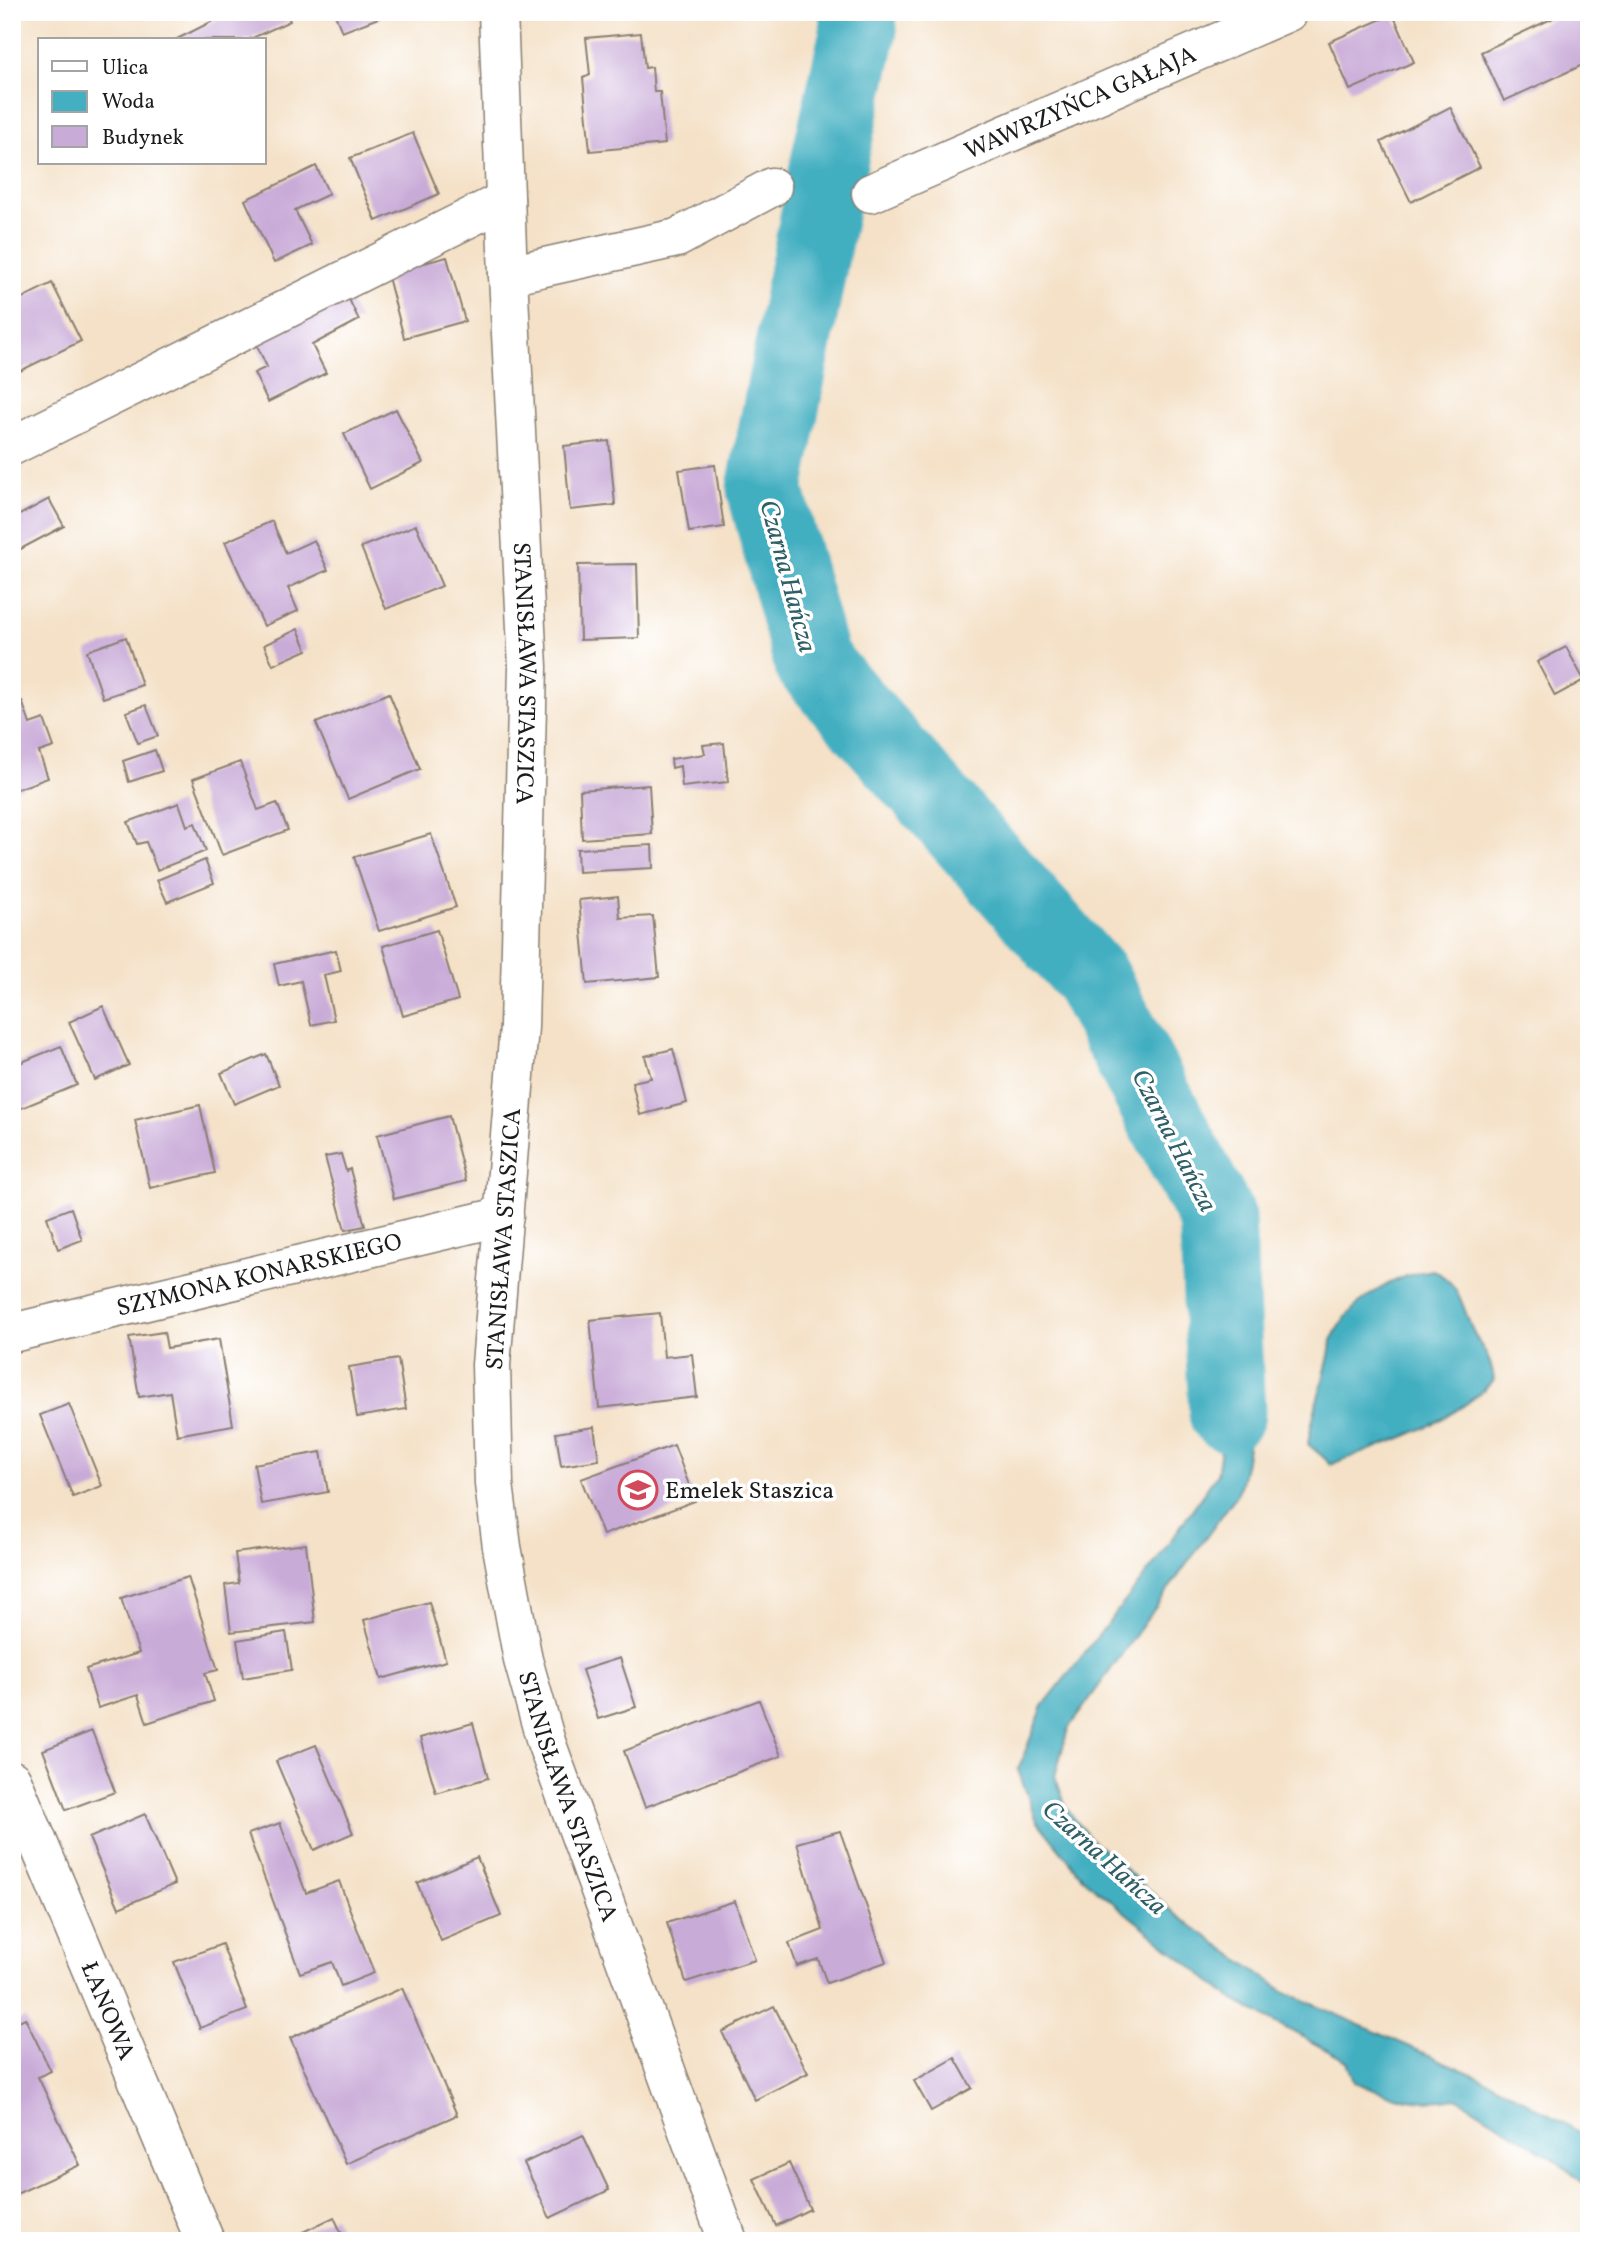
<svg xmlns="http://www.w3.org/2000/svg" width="1601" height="2253" viewBox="0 0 1601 2253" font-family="Vollkorn,serif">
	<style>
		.water { fill: #43afc1; stroke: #30666e; stroke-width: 2 }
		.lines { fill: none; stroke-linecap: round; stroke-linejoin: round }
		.river { stroke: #43afc1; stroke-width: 77 }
		.building { fill: #c9abd8 }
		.street-casing { stroke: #887e72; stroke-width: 41 }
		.street { stroke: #fff; stroke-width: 38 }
		.labels { text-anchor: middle; stroke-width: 7; stroke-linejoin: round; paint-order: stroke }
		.street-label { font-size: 24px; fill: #1c1c1c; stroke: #fff }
		.poi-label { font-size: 24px; fill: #1c1c1c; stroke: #fff; text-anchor: start }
		.water-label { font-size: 26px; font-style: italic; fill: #2e5e66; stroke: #fff }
	</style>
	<rect width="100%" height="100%" fill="#fff"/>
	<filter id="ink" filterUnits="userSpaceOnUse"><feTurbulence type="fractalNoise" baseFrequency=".0143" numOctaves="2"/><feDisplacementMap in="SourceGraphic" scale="14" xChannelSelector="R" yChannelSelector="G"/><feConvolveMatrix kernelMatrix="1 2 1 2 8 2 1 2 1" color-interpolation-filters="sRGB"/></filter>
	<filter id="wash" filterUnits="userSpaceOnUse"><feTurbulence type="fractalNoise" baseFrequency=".00686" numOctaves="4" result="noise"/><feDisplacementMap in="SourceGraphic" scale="28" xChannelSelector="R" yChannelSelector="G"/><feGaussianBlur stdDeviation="1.57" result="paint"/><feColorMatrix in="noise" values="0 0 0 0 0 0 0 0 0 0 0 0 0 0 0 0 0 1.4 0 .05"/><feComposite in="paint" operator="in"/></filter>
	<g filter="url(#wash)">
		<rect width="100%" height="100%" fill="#f4e1c7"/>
		<g class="water">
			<path d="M 1433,1270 C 1461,1285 1461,1303 1472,1329 C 1482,1351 1490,1353 1494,1380 C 1452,1424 1387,1444 1331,1464 L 1308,1444 C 1312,1417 1320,1392 1327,1364 C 1330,1354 1330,1342 1335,1333 C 1353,1299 1397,1274 1433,1270 Z"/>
			<path d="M 1238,1292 C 1252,1358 1258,1427 1238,1493 L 1068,1729 L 1055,1776 L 1067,1809 L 1088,1836 L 1178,1916 L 1285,1992 L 1497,2085 L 1576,2130 L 1589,2143 L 1589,2188 L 1554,2159 L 1457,2098 C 1415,2106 1393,2096 1354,2082 L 1347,2061 L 1232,1999 L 1084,1879 L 1037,1821 L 1018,1770 L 1043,1706 L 1155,1563 L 1217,1474 L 1224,1431 L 1216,1314 Z"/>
		</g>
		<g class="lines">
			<path class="river" d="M 857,12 L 859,29 L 831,153 L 765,489 L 812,662 L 1091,978 L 1217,1218 L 1227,1413"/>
		</g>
		<g id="blocks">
			<g class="building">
				<path d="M 231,12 L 286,12 L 290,21 L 248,40 L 175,40 Z"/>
				<path d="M 334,12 L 394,12 L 342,32 Z"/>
				<path d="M 1566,12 L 1589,12 L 1589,62 L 1504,101 L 1481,52 Z"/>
				<path d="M 1393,14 L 1414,62 L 1350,90 L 1329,42 Z"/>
				<path d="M 641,33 L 645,68 L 652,67 L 654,92 L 660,92 L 665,144 L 590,151 L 583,78 L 590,75 L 586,38 Z"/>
				<path d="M 1450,107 L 1480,167 L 1411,202 L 1381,142 Z"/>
				<path d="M 413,133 L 439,194 L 376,221 L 350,158 Z"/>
				<path d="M 316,166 L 329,194 L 295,210 L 312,245 L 274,263 L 245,200 Z"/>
				<path d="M 447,257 L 465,321 L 404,338 L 387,273 Z"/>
				<path d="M 52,283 L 81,341 L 12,375 L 12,303 Z"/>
				<path d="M 345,291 L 359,320 L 312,345 L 326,373 L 268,402 L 254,373 L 267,367 L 253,337 Z"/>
				<path d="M 396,409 L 423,463 L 370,489 L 344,434 Z"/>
				<path d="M 609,441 L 615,505 L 570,510 L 564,446 Z"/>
				<path d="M 715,465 L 724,527 L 689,532 L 679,470 Z"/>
				<path d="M 49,499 L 64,526 L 13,553 L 12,519 Z"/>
				<path d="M 272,521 L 286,553 L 314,540 L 328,570 L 288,588 L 298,611 L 264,626 L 225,542 Z"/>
				<path d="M 416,525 L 442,586 L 386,609 L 361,547 Z"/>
				<path d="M 637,564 L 639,638 L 580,640 L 578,565 Z"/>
				<path d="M 298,629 L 307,650 L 273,665 L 264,645 Z"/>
				<path d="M 126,637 L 142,685 L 103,698 L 87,651 Z"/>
				<path d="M 1566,647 L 1584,680 L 1555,696 L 1537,662 Z"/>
				<path d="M 389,693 L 420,769 L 348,799 L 316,723 Z"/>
				<path d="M 22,701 L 30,724 L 44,719 L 54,747 L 39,752 L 48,778 L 12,791 L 12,705 Z"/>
				<path d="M 146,705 L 158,736 L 138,743 L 126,712 Z"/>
				<path d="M 724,743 L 728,782 L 682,787 L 680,766 L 672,768 L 671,759 L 705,754 L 703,745 Z"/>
				<path d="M 155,750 L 162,771 L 129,782 L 123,761 Z"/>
				<path d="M 240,762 L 258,810 L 277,803 L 288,830 L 222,855 L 193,779 Z"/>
				<path d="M 649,785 L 652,834 L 582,839 L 580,790 Z"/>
				<path d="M 179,803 L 187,826 L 195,823 L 206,851 L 157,870 L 146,842 L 137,844 L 128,822 Z"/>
				<path d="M 431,834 L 456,907 L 379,931 L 354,857 Z"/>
				<path d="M 652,845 L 653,868 L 578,872 L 577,849 Z"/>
				<path d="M 205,860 L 214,883 L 167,902 L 157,880 Z"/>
				<path d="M 618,896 L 620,918 L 653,916 L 659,977 L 587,984 L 579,900 Z"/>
				<path d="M 437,930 L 458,1000 L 403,1016 L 383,946 Z"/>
				<path d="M 336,950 L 341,971 L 324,975 L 334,1020 L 311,1025 L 301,981 L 279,986 L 274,964 Z"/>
				<path d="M 103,1006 L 129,1065 L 95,1080 L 69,1022 Z"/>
				<path d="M 61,1046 L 77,1085 L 12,1112 L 12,1066 Z"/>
				<path d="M 673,1049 L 687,1103 L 640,1115 L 632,1082 L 651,1078 L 645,1056 Z"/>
				<path d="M 266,1054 L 279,1085 L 234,1104 L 221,1073 Z"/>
				<path d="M 200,1105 L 215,1173 L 150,1188 L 135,1120 Z"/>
				<path d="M 449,1116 L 466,1181 L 394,1199 L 377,1135 Z"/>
				<path d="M 341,1154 L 346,1171 L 350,1169 L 365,1226 L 345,1230 L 325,1157 Z"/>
				<path d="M 71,1208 L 82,1240 L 58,1249 L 47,1217 Z"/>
				<path d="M 660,1313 L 664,1357 L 692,1354 L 697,1397 L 599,1408 L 590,1320 Z"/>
				<path d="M 164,1332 L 167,1348 L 219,1339 L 233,1425 L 177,1435 L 170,1392 L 139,1397 L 129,1337 Z"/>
				<path d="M 398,1359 L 406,1409 L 357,1417 L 349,1367 Z"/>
				<path d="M 69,1404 L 102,1486 L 73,1497 L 40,1415 Z"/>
				<path d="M 594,1427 L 599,1460 L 561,1466 L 556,1433 Z"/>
				<path d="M 674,1445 L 695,1501 L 603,1535 L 581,1479 Z"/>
				<path d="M 321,1452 L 328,1492 L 261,1504 L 254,1464 Z"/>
				<path d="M 306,1544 L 315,1622 L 231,1632 L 225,1585 L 239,1583 L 235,1553 Z"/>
				<path d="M 188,1577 L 218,1670 L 205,1673 L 214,1701 L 147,1723 L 138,1695 L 98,1708 L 86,1669 L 139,1653 L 121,1598 Z"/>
				<path d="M 429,1602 L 446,1661 L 381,1679 L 364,1620 Z"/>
				<path d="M 286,1632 L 292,1670 L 243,1678 L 237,1640 Z"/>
				<path d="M 620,1658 L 636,1707 L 598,1719 L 582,1670 Z"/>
				<path d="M 759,1700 L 781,1756 L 645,1807 L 624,1751 Z"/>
				<path d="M 473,1723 L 488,1778 L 436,1793 L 420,1738 Z"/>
				<path d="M 92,1731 L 115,1792 L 66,1810 L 43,1750 Z"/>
				<path d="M 316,1745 L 353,1833 L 314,1850 L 276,1761 Z"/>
				<path d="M 145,1814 L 175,1884 L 119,1908 L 89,1838 Z"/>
				<path d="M 280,1823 L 306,1893 L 339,1881 L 374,1973 L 341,1986 L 332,1962 L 300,1973 L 248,1834 Z"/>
				<path d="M 840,1831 L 886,1962 L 827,1983 L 818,1959 L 797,1966 L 789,1943 L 823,1930 L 797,1843 Z"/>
				<path d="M 477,1857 L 501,1916 L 441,1941 L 417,1883 Z"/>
				<path d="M 735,1901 L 755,1960 L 686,1982 L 667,1923 Z"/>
				<path d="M 222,1944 L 247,2010 L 200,2028 L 174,1962 Z"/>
				<path d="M 402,1988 L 457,2115 L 346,2164 L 290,2038 Z"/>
				<path d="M 774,2006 L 808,2073 L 755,2100 L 722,2032 Z"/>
				<path d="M 25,2018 L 51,2071 L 38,2077 L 80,2165 L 12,2196 L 12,2024 Z"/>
				<path d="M 955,2058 L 972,2088 L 931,2111 L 914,2081 Z"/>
				<path d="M 583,2135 L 609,2190 L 550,2218 L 524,2163 Z"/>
				<path d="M 789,2163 L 810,2209 L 776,2226 L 754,2179 Z"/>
				<path d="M 334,2217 L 345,2241 L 284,2241 Z"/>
			</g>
		</g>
	</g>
	<g filter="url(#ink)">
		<use href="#blocks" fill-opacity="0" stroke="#887e72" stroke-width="2"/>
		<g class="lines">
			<defs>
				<g id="street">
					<path id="s1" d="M 498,12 L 508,275 L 528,667 L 519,1027 L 491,1365 L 494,1484 L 502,1547 L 523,1660 L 546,1742 L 728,2241"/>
					<path id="s2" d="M 871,193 L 1288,12"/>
					<path d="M 508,275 L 677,238 L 772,187"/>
					<path d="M 12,446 L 505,200"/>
					<path id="s3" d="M 12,1333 L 504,1216"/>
					<path id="s4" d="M 12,1780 L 205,2241"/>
				</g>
			</defs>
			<use href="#street" class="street-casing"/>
			<use href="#street" class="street"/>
		</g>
	</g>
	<defs>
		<symbol id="school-ring" viewBox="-11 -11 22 22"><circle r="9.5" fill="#fff" stroke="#d1495b" stroke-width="1.5"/><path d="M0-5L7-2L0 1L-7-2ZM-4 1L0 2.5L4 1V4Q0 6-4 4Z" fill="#d1495b"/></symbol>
	</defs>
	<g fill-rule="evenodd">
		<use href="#school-ring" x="616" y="1468" width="44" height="44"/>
	</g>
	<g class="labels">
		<g class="street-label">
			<text dy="8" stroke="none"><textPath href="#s2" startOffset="228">WAWRZYŃCA GAŁAJA</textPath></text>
			<text dy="8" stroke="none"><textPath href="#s1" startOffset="662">STANISŁAWA STASZICA</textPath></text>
			<text transform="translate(503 1239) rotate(-86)" y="8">STANISŁAWA STASZICA</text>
			<text dy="8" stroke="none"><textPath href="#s3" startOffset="254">SZYMONA KONARSKIEGO</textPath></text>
			<text dy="8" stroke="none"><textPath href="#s1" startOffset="1796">STANISŁAWA STASZICA</textPath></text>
			<text dy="8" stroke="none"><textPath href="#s4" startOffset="250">ŁANOWA</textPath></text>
		</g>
		<g class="poi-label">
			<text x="665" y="1498">Emelek Staszica</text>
		</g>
		<g class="water-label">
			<text transform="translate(789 576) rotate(75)" y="9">Czarna Hańcza</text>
			<text transform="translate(1175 1140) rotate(63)" y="9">Czarna Hańcza</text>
			<text transform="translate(1105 1857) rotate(42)" y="9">Czarna Hańcza</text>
		</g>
	</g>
	<rect width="1601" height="2253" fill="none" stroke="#fff" stroke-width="42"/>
	<rect x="38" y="38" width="228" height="126" fill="#ffffff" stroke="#a4a4a4" stroke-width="2"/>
	<rect x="52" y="61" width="35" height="10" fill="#ffffff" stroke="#a4a4a4" stroke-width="2"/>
	<text x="102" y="74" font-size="21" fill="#1c1c1c">Ulica</text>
	<rect x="52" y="91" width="35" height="21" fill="#43afc1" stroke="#a4a4a4" stroke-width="2"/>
	<text x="102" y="108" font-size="21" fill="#1c1c1c">Woda</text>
	<rect x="52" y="126" width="35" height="21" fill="#c9abd8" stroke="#a4a4a4" stroke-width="2"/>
	<text x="102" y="144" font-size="21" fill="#1c1c1c">Budynek</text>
</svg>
